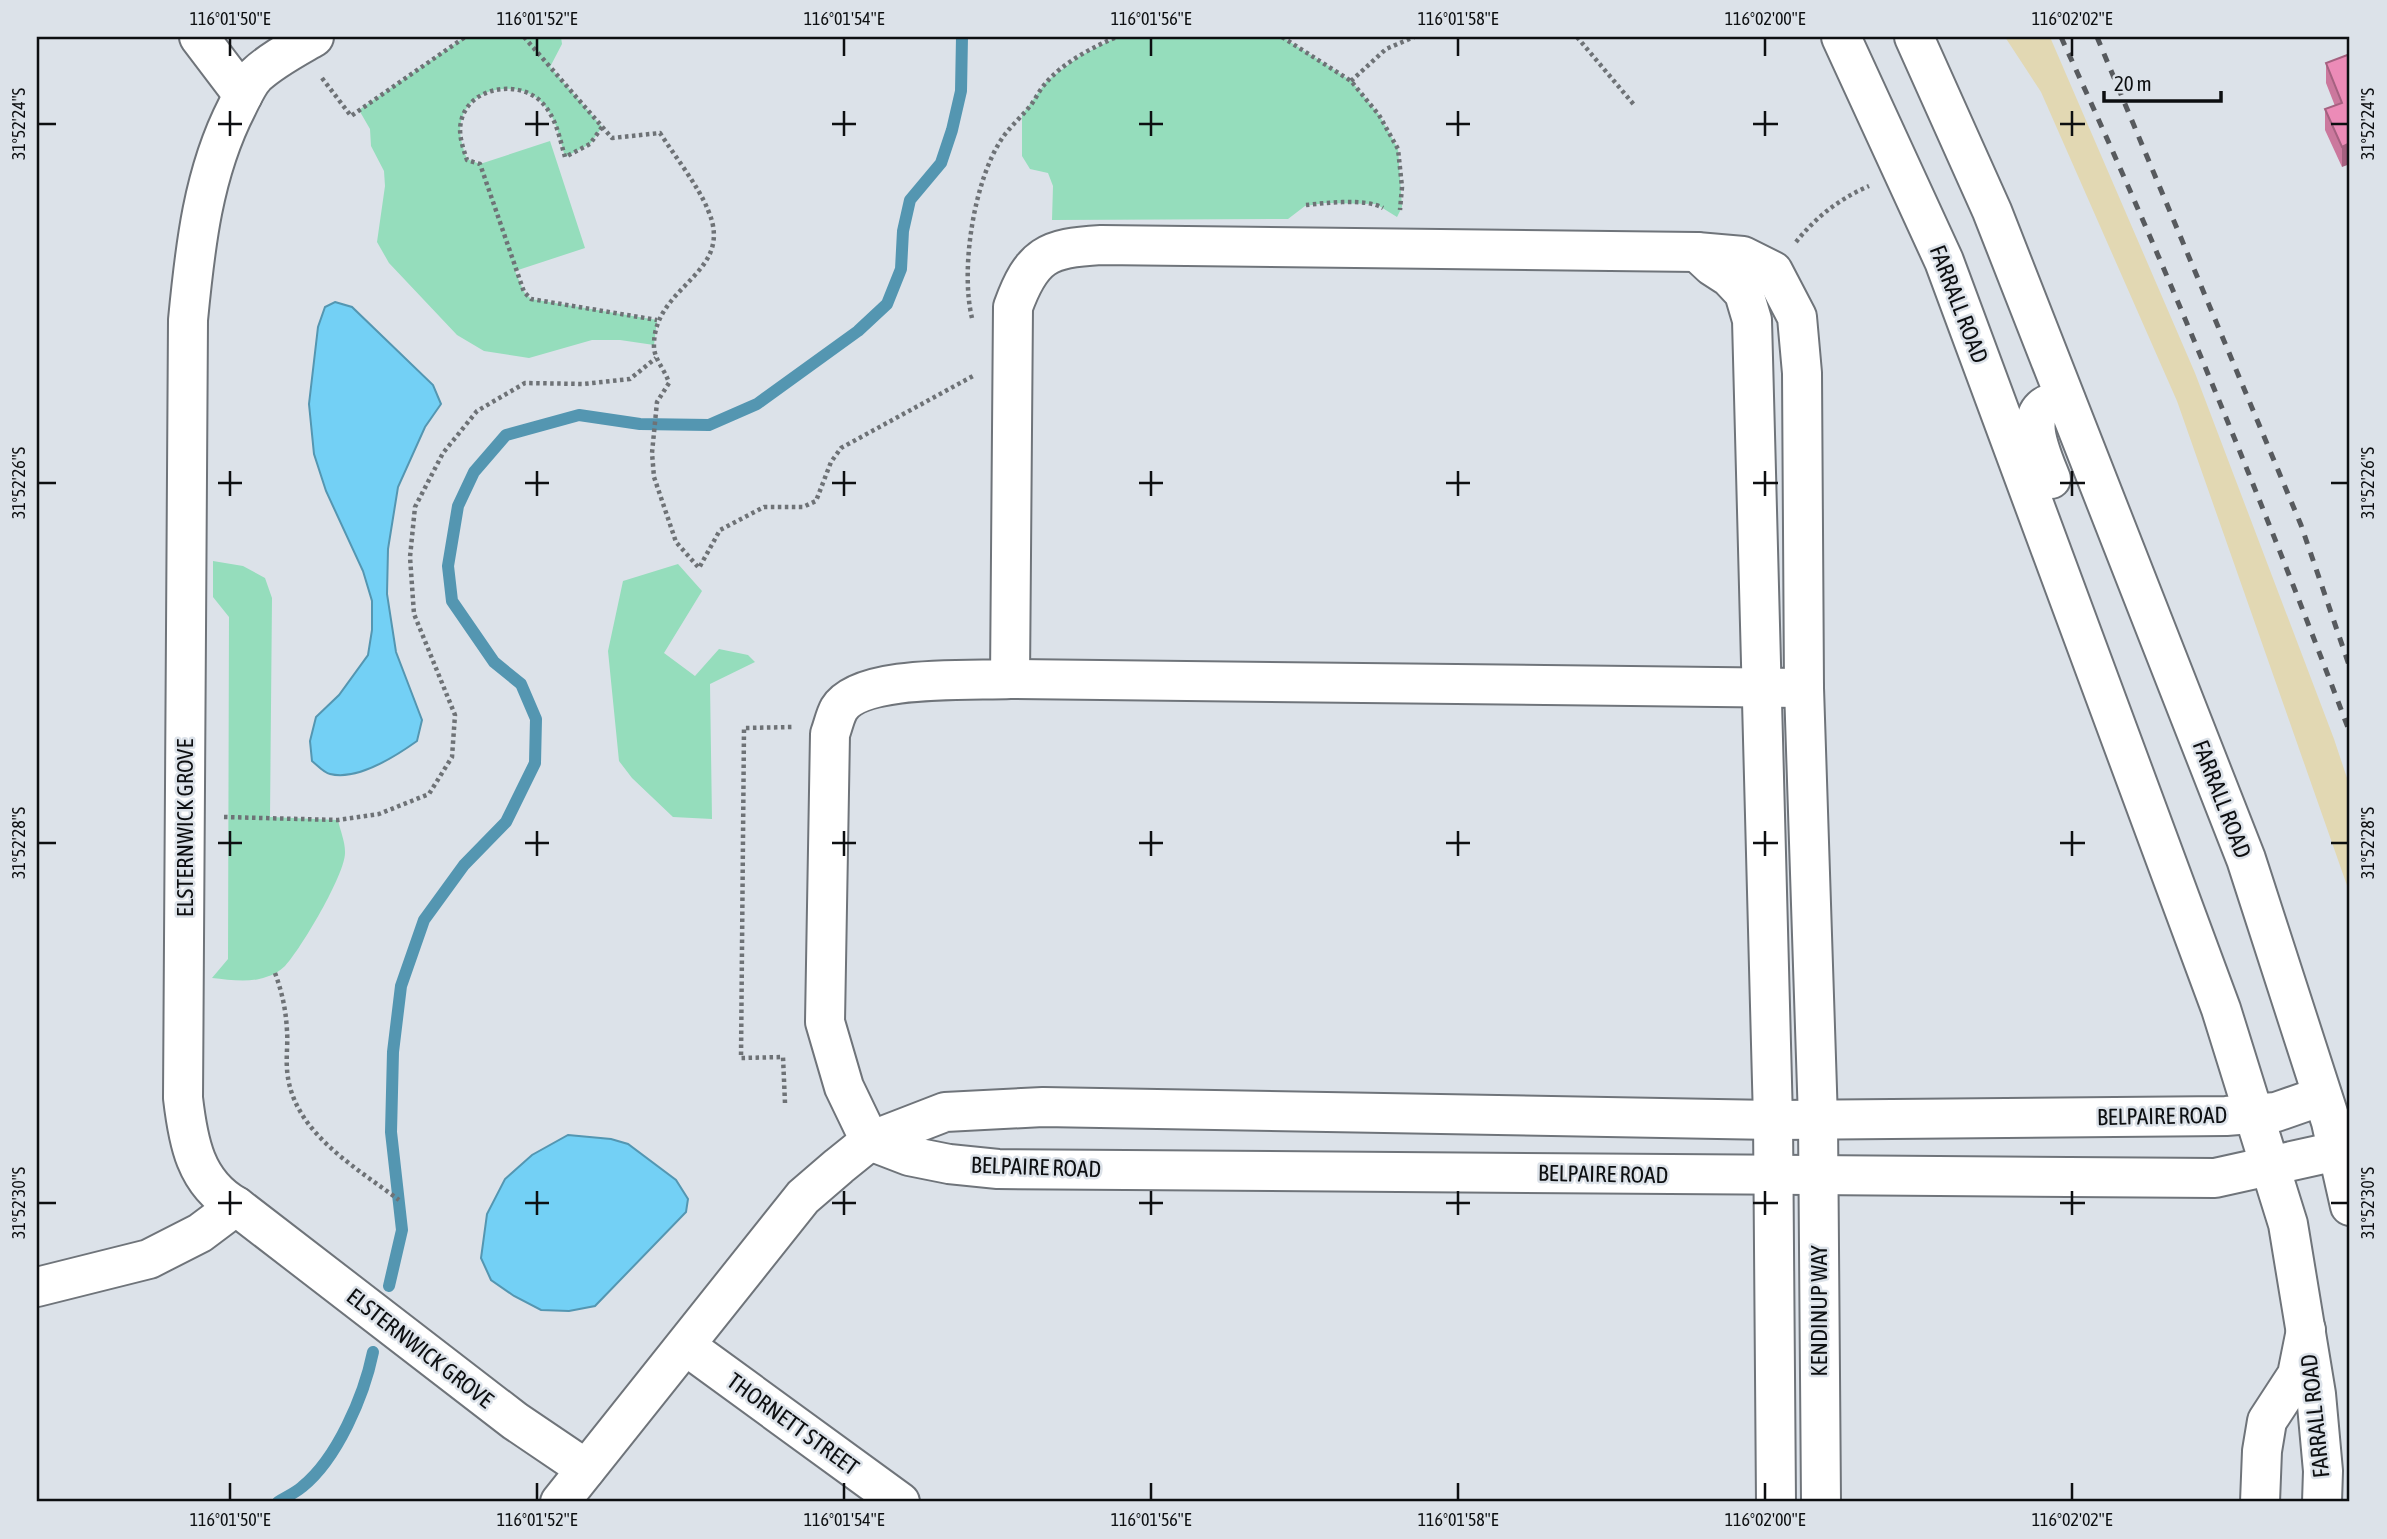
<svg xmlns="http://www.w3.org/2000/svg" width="2387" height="1539" viewBox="0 0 2387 1539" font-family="'Asap Condensed',sans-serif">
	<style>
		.green { fill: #95ddbc }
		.sand { fill: #e2d8b3 }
		.water { fill: #73d0f5; stroke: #5496b1; stroke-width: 2 }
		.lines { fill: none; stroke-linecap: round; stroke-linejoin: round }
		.stream { stroke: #5496b1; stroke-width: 12 }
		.minor-casing { stroke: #6f747a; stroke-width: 42 }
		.secondary-casing { stroke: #6f747a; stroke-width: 42 }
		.path { stroke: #6e7276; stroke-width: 4.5; stroke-dasharray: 3.5 3.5; stroke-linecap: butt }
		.minor { stroke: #fff; stroke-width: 38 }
		.secondary { stroke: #fff; stroke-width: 38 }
		.rail { stroke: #575a5e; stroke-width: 5; stroke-dasharray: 9 9; stroke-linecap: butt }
		.wall { fill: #cb789d }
		.shaded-wall { fill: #a56180 }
		.building { fill: #ec8bb7; stroke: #a56180; stroke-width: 2 }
		.ticks { fill: none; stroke: #0d0f11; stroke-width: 2.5 }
		.labels { text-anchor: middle; stroke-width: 5; stroke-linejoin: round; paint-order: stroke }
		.street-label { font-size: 23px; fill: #0d0f11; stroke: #dce2e9 }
		.neatline { fill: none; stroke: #0d0f11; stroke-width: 2.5 }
		.ticks-label { font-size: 18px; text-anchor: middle; fill: #0d0f11 }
	</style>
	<rect width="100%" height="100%" fill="#dce2e9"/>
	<g class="green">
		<path d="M 465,37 L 561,37 L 562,44 L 550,67 L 602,127 L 590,144 L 565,157 C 560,139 557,121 545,106 C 524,78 468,85 461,122 C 458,134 463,148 467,159 L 480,164 L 550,141 L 585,248 L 515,271 L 524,292 L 531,299 L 657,320 L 654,345 L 620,340 L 592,340 L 529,358 L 484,351 L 457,335 L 389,263 L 377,242 L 385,186 L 384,171 L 371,146 L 370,129 L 359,110 Z"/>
		<path d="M 1117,37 L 1282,37 L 1333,69 L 1351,81 L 1379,115 L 1398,149 L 1402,207 L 1397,217 L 1376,204 L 1325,203 L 1305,206 L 1288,219 L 1052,220 L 1053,186 L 1048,173 L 1030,169 L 1022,156 L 1022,115 L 1047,81 L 1080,56 Z"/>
		<path d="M 213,561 L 243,566 L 265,578 L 272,598 L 270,817 L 338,820 C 340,830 345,841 345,852 C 346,873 301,949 285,966 C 280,971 273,975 266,977 C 250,983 230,980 212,978 L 228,959 L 229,617 L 213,597 Z"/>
		<path d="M 678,564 L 702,591 L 664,653 L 695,676 L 719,649 L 748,655 L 755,662 L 710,684 L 712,819 L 673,817 L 632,778 L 619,761 L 608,651 L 623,581 Z"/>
	</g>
	<path class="sand" d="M 2005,37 L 2050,37 L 2195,373 L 2334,739 L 2350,787 L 2350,894 L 2177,401 L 2041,92 Z"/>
	<g class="water">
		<path d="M 335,302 L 352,307 L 433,385 L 441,404 L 425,427 L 398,487 L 388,549 L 387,594 L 396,652 L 422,720 L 417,741 C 396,756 358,781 330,774 C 324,773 317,765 312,761 L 310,741 L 316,717 L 339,695 L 368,655 L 372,630 L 372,601 L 363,571 L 326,491 L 314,454 L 309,404 L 318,327 L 325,307 Z"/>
		<path d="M 568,1135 L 611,1139 L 628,1144 L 676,1180 L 688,1199 L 686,1212 L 595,1306 L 569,1311 L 541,1310 L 514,1296 L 491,1280 L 481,1258 L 487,1214 L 505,1179 L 532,1155 Z"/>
	</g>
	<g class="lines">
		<g class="stream">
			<path d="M 389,1286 L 402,1230 L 391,1132 L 393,1052 L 401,986 L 424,920 L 464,865 L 506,822 L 535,763 L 536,719 L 521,684 L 494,662 L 452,601 L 448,566 L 458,506 L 474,472 L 506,435 L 579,415 L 640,424 L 709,425 L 757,404 L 858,331 L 887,304 L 901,269 L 903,231 L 910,200 L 941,163 L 952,130 L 961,91 L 962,37"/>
			<path d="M 278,1502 C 286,1497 295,1493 302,1487 C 337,1459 364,1396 373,1352"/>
		</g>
		<defs>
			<g id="minor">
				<path d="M 199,37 L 243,95"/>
				<path d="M 314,37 C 295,48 272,60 256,75 C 248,83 242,97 237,107 C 203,173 195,247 188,320 L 183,1098 C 188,1141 195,1183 236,1206 L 515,1421 L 586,1469"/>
				<path d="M 1697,252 L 1712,266 L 1729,277 L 1744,293 L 1752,320 L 1773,1120 L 1776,1502"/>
				<path d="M 1010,679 L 1013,307 C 1032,255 1047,248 1101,245 L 1697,252 L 1743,256 L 1773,271 L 1797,317 L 1802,373 L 1804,688 L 1818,1120 L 1821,1502"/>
				<path d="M 870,1141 L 909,1156 L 949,1164 L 998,1169 L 2215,1178 L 2337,1151"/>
				<path d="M 870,1141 L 844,1087 L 825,1022 L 830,734 C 833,726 835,716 839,709 C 860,674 972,681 1010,679 L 1804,688"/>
				<path d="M 37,1287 L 149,1259 L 200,1233 L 236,1206"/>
				<path d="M 686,1346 L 900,1502"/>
				<path d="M 560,1502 L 803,1197 L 839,1166 L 870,1141 L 945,1112 L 1043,1107 L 1773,1120 L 2226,1116 L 2276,1112 L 2322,1096"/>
				<path d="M 2260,1502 L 2262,1451 L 2267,1421 L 2297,1375 L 2306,1330"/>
			</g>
			<g id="secondary">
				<path d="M 1841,37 L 1944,261 L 2221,1009 L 2288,1224 L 2316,1394 L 2323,1471 L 2322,1502"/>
				<path d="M 1914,37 L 1992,211 L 2246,859 L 2331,1122 L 2350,1206"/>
				<path d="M 2051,479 C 2040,451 2016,401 2066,401"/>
			</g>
		</defs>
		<use href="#minor" class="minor-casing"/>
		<use href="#secondary" class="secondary-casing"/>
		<g class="path">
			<path d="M 524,37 L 612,138 L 660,133 C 674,155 699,187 708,210 C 736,274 655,284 654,344 C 653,359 665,369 669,383 L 657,402 L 652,453 L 654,477 L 676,542 L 699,568 L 720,530 L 764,507 L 803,507 L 816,501 L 831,462 L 841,448 L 973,376"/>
			<path d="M 1282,37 L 1351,81 L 1379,115 L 1398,149 L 1402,187 L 1400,210"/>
			<path d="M 1577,37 L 1635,106"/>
			<path d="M 322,78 L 351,116 L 465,37"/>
			<path d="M 1351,81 L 1386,49 L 1414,37"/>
			<path d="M 602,127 L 590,144 L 565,157 C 560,140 557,121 545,106 C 524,78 468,85 461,122 C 458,134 463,148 467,160 L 480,164 L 524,292 L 531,299 L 657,320"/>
			<path d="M 1306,205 C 1326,203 1366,198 1383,208"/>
			<path d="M 1796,242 C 1816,217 1839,199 1869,186"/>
			<path d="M 972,318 C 960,269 974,179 1003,137 C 1011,126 1022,116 1031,105 C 1036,98 1040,89 1046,83 C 1061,64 1094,46 1117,37"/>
			<path d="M 224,817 L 338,820 L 379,814 L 429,794 L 452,757 L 455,715 L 414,614 L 410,557 L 415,507 L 443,453 L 477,411 L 525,383 L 583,384 L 630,379 L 656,358"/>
			<path d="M 275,973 C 282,992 286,1010 287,1031 C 288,1043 286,1056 287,1069 C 291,1131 354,1166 399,1200"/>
			<path d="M 785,1103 L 783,1057 L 741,1058 L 744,728 L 793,727"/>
		</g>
		<use href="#minor" class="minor"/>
		<use href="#secondary" class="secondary"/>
		<g class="rail">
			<path d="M 2061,37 C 2166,265 2261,498 2350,733"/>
			<path d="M 2097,37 L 2301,525 L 2350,668"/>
		</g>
	</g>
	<path class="wall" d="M 2350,54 L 2342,167 L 2325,130 L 2325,109 L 2335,106 L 2326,83 L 2326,63 Z"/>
	<path class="shaded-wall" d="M 2350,143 L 2350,164 L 2342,167 L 2342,147 Z"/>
	<path class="building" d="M 2350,54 L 2350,143 L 2342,147 L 2325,109 L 2342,103 L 2326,63 Z"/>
	<path class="ticks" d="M 230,38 L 230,56M 537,38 L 537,56M 844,38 L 844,56M 1151,38 L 1151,56M 1458,38 L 1458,56M 1765,38 L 1765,56M 2072,38 L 2072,56M 230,111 L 230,136M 537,111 L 537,136M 844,111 L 844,136M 1151,111 L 1151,136M 1458,111 L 1458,136M 1765,111 L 1765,136M 2072,111 L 2072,136M 38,124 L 56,124M 218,124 L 242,124M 525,124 L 549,124M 832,124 L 856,124M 1139,124 L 1163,124M 1446,124 L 1470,124M 1753,124 L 1778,124M 2060,124 L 2085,124M 2331,124 L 2348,124M 230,471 L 230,496M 537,471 L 537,496M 844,471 L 844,496M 1151,471 L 1151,496M 1458,471 L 1458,496M 1765,471 L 1765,496M 2072,471 L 2072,496M 38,483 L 56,483M 218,483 L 242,483M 525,483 L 549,483M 832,483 L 856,483M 1139,483 L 1163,483M 1446,483 L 1470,483M 1753,483 L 1778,483M 2060,483 L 2085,483M 2331,483 L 2348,483M 230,831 L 230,856M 537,831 L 537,856M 844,831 L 844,856M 1151,831 L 1151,856M 1458,831 L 1458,856M 1765,831 L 1765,856M 2072,831 L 2072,856M 38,843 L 56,843M 218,843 L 242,843M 525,843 L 549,843M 832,843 L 856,843M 1139,843 L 1163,843M 1446,843 L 1470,843M 1753,843 L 1778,843M 2060,843 L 2085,843M 2331,843 L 2348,843M 230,1191 L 230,1215M 537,1191 L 537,1215M 844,1191 L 844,1215M 1151,1191 L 1151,1215M 1458,1191 L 1458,1215M 1765,1191 L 1765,1215M 2072,1191 L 2072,1215M 38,1203 L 56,1203M 218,1203 L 242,1203M 525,1203 L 549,1203M 832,1203 L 856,1203M 1139,1203 L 1163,1203M 1446,1203 L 1470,1203M 1753,1203 L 1778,1203M 2060,1203 L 2085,1203M 2331,1203 L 2348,1203M 230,1483 L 230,1500M 537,1483 L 537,1500M 844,1483 L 844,1500M 1151,1483 L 1151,1500M 1458,1483 L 1458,1500M 1765,1483 L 1765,1500M 2072,1483 L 2072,1500"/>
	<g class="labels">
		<g class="street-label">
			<text transform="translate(1959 304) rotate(69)" y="8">FARRALL ROAD</text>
			<text transform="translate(2222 799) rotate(69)" y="8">FARRALL ROAD</text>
			<text transform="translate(185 828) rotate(-90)" y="8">ELSTERNWICK GROVE</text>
			<text transform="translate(2162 1116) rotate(-1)" y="8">BELPAIRE ROAD</text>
			<text transform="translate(1036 1167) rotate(2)" y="8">BELPAIRE ROAD</text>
			<text transform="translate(1603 1174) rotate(1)" y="8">BELPAIRE ROAD</text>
			<text transform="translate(1819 1311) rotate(-90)" y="8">KENDINUP WAY</text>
			<text transform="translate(420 1348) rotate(38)" y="8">ELSTERNWICK GROVE</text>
			<text transform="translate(2315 1416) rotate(-96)" y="8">FARRALL ROAD</text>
			<text transform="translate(793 1424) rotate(36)" y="8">THORNETT STREET</text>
		</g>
	</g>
	<rect width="2387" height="1539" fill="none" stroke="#dce2e9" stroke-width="77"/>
	<path d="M2104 91v10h117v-10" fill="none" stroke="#0d0f11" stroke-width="3.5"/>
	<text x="2114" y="91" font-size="21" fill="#0d0f11" stroke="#dce2e9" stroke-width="5" paint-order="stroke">20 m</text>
	<rect x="38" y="38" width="2310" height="1462" class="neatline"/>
	<g class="ticks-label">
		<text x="230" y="25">116°01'50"E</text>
		<text x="537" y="25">116°01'52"E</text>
		<text x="844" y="25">116°01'54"E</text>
		<text x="1151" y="25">116°01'56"E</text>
		<text x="1458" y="25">116°01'58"E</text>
		<text x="1765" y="25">116°02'00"E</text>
		<text x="2072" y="25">116°02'02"E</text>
		<text transform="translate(19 124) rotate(-90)" y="6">31°52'24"S</text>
		<text transform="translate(2368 124) rotate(-90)" y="6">31°52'24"S</text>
		<text transform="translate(19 483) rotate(-90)" y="6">31°52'26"S</text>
		<text transform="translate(2368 483) rotate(-90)" y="6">31°52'26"S</text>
		<text transform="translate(19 843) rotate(-90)" y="6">31°52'28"S</text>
		<text transform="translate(2368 843) rotate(-90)" y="6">31°52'28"S</text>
		<text transform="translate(19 1203) rotate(-90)" y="6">31°52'30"S</text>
		<text transform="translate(2368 1203) rotate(-90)" y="6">31°52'30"S</text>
		<text x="230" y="1526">116°01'50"E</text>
		<text x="537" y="1526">116°01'52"E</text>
		<text x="844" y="1526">116°01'54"E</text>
		<text x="1151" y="1526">116°01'56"E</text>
		<text x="1458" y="1526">116°01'58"E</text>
		<text x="1765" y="1526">116°02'00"E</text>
		<text x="2072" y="1526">116°02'02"E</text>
	</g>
</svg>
